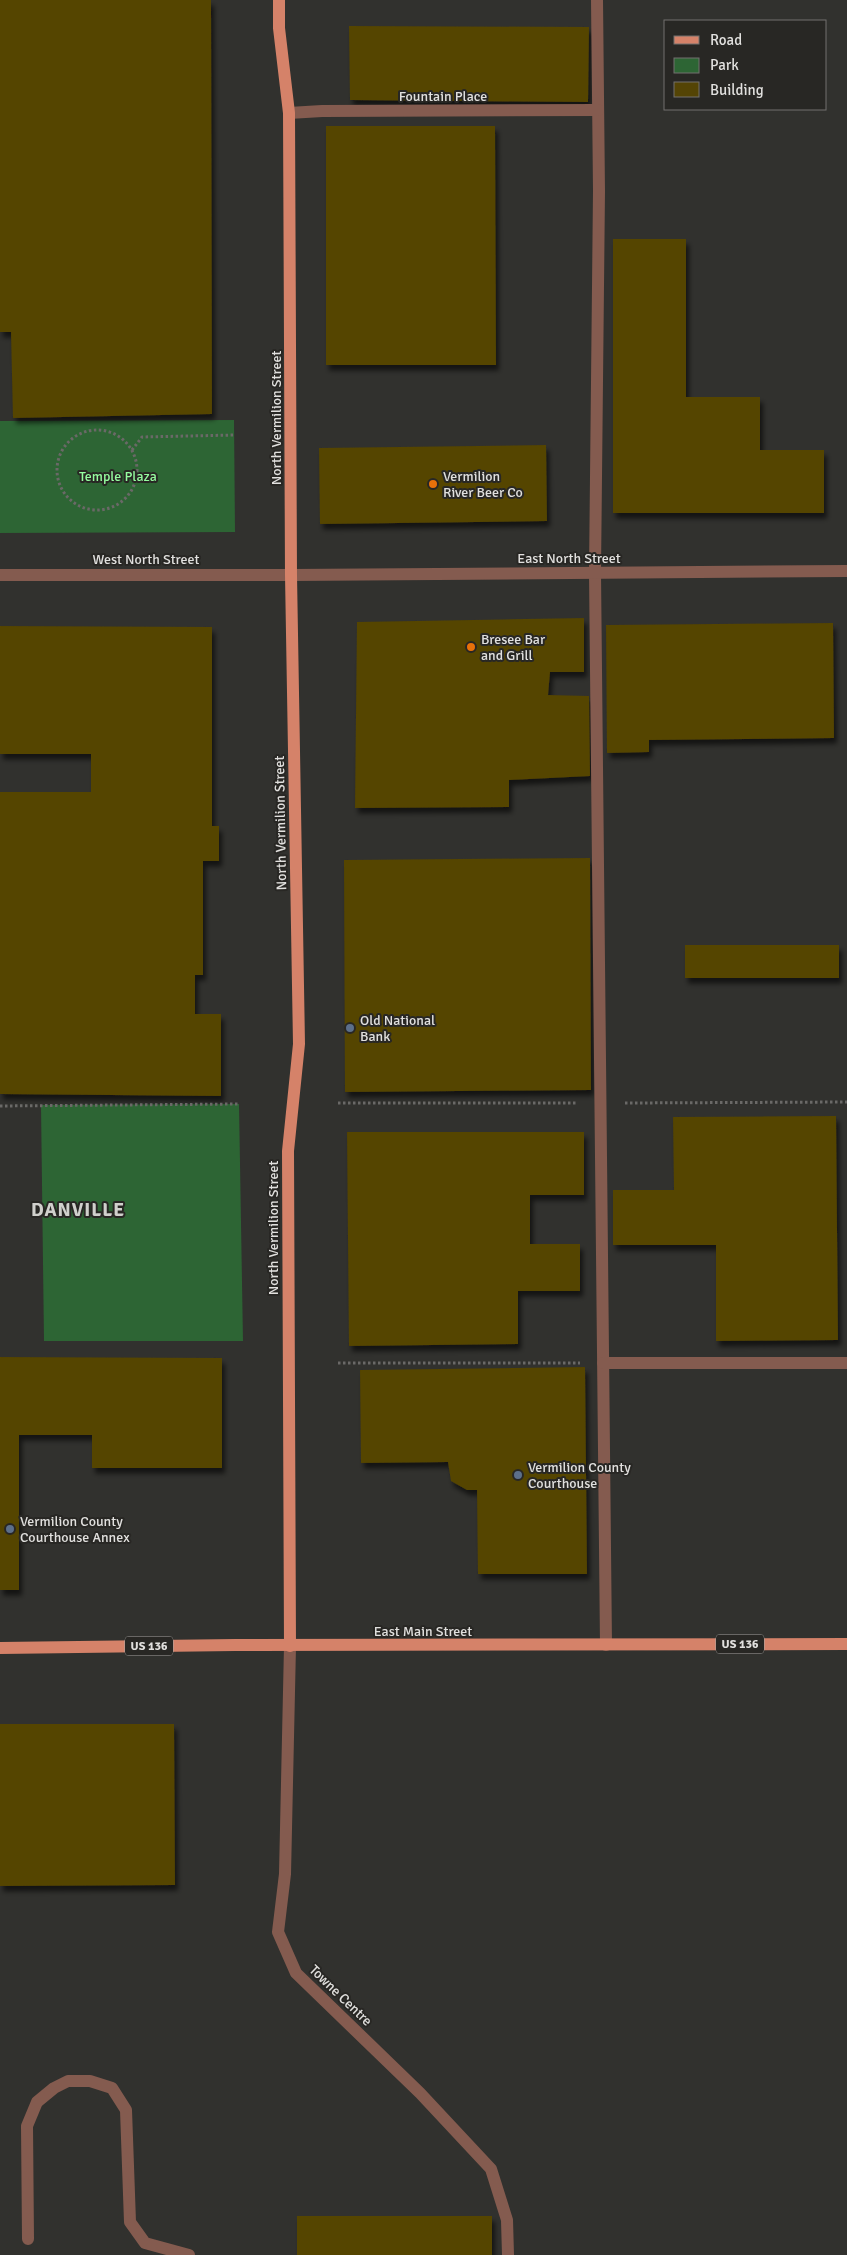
<svg xmlns="http://www.w3.org/2000/svg" width="847" height="2255" viewBox="0 0 847 2255" font-family="Signika,sans-serif">
	<style>
		.green { fill: #2d6534 }
		.building { fill: #544405; filter: url(#shadow) }
		.lines { fill: none; stroke-linecap: round; stroke-linejoin: round }
		.path { stroke: #6a6967; stroke-width: 3; stroke-dasharray: 2.5 2.5; stroke-linecap: butt }
		.minor { stroke: #845b4f; stroke-width: 12 }
		.major { stroke: #d58269; stroke-width: 12 }
		.food-dot { fill: #e8710a; stroke: #282724; stroke-width: 2 }
		.service-dot { fill: #5c6f8a; stroke: #282724; stroke-width: 2 }
		.labels { text-anchor: middle; stroke-width: 4; stroke-linejoin: round; paint-order: stroke }
		.shield { fill: #282724; stroke: #aaa8a6; stroke-width: 1 }
		.shield-label { font-size: 12px; font-weight: bold; fill: #e1e0de }
		.street-label { font-size: 14px; fill: #e1e0de; stroke: #282724 }
		.park-label { font-size: 14px; fill: #95fc9f; stroke: #282724 }
		.poi-label { font-size: 14px; fill: #e1e0de; stroke: #282724; text-anchor: start }
		.district-label { font-size: 19px; font-weight: bold; letter-spacing: 1px; fill: #d0d0cc; stroke: #282724 }
	</style>
	<defs>
		<filter id="shadow"><feDropShadow dx="3" dy="5.5" stdDeviation="2.5" flood-color="#0009"/></filter>
	</defs>
	<rect width="100%" height="100%" fill="#31312e"/>
	<g class="green">
		<path d="M 234,420 L 235,532 L 0,533 L 0,421 Z"/>
		<path d="M 239,1104 L 243,1341 L 44,1341 L 41,1105 Z"/>
	</g>
	<g class="building">
		<path d="M 0,0 L 211,0 L 212,414 L 13,418 L 11,332 L 0,332 Z"/>
		<path d="M 349,26 L 589,27 L 588,102 L 350,100 Z"/>
		<path d="M 326,126 L 495,126 L 496,365 L 326,365 Z"/>
		<path d="M 613,239 L 686,239 L 686,397 L 760,397 L 760,450 L 824,450 L 824,513 L 613,513 Z"/>
		<path d="M 546,445 L 547,521 L 320,524 L 319,448 Z"/>
		<path d="M 584,618 L 584,672 L 550,672 L 548,695 L 589,696 L 590,776 L 509,780 L 509,807 L 355,808 L 357,622 Z"/>
		<path d="M 833,623 L 834,738 L 649,740 L 649,752 L 607,753 L 606,625 Z"/>
		<path d="M 0,626 L 212,627 L 212,826 L 219,826 L 219,861 L 203,861 L 203,975 L 195,975 L 195,1014 L 221,1014 L 221,1096 L 0,1094 L 0,792 L 91,792 L 91,754 L 0,754 Z"/>
		<path d="M 590,858 L 591,1090 L 345,1092 L 344,860 Z"/>
		<rect x="685" y="945" width="154" height="33"/>
		<path d="M 836,1116 L 838,1340 L 716,1341 L 716,1245 L 613,1245 L 613,1190 L 674,1190 L 673,1117 Z"/>
		<path d="M 347,1132 L 584,1132 L 584,1195 L 530,1195 L 530,1244 L 580,1244 L 580,1291 L 518,1291 L 518,1344 L 349,1346 Z"/>
		<path d="M 0,1357 L 222,1358 L 222,1468 L 92,1468 L 92,1435 L 19,1435 L 19,1590 L 0,1590 Z"/>
		<path d="M 585,1367 L 587,1574 L 478,1574 L 477,1490 L 467,1490 L 451,1481 L 448,1462 L 361,1463 L 360,1370 Z"/>
		<path d="M 0,1724 L 174,1724 L 175,1885 L 0,1886 Z"/>
		<rect x="297" y="2216" width="195" height="39"/>
	</g>
	<g class="lines">
		<g class="path">
			<circle cx="97" cy="470" r="40"/>
			<path d="M 132,450 L 142,437 L 235,435"/>
			<path d="M 338,1103 L 576,1103"/>
			<path d="M 625,1103 L 847,1102"/>
			<path d="M 0,1106 L 239,1104"/>
			<path d="M 338,1363 L 580,1363"/>
		</g>
		<g class="minor">
			<path d="M 597,0 L 599,191 L 595,572 L 606,1645"/>
			<path d="M 289,113 L 322,111 L 598,110"/>
			<path d="M 0,575 L 291,575 L 847,571"/>
			<path d="M 603,1363 L 847,1363"/>
			<path d="M 290,1646 L 285,1874 L 278,1932 L 296,1973 L 420,2093 L 491,2169 L 507,2220 L 508,2255"/>
			<path d="M 28,2239 L 27,2126 L 37,2102 L 54,2088 L 68,2081 L 90,2081 L 112,2088 L 126,2110 L 130,2222 L 145,2243 L 189,2255"/>
		</g>
		<g class="major">
			<path d="M 279,0 L 279,28 L 289,113 L 291,575 L 299,1044 L 288,1151 L 290,1646"/>
			<path d="M 0,1648 L 235,1645 L 847,1644"/>
		</g>
	</g>
	<g class="food-dot">
		<circle cx="433" cy="484" r="5"/>
		<circle cx="471" cy="647" r="5"/>
	</g>
	<g class="service-dot">
		<circle cx="350" cy="1028" r="5"/>
		<circle cx="518" cy="1475" r="5"/>
		<circle cx="10" cy="1529" r="5"/>
	</g>
	<g class="labels">
		<g class="shield">
			<rect x="716" y="1634.5" width="48" height="19" rx="4"/>
			<rect x="125" y="1636.5" width="48" height="19" rx="4"/>
		</g>
		<g class="shield-label">
			<text x="740" y="1648">US 136</text>
			<text x="149" y="1650">US 136</text>
		</g>
		<g class="street-label">
			<text x="443" y="101">Fountain Place</text>
			<text transform="translate(276 418) rotate(-90)" y="5">North Vermilion Street</text>
			<text x="569" y="563">East North Street</text>
			<text x="146" y="564">West North Street</text>
			<text transform="translate(280 823) rotate(-91)" y="5">North Vermilion Street</text>
			<text transform="translate(273 1228) rotate(-90)" y="5">North Vermilion Street</text>
			<text x="423" y="1636">East Main Street</text>
			<text transform="translate(341 1995) rotate(44)" y="5">Towne Centre</text>
		</g>
		<g class="park-label">
			<text x="118" y="481">Temple Plaza</text>
		</g>
		<g class="poi-label">
			<text x="443" y="481">Vermilion<tspan x="443" dy="16">River Beer Co</tspan></text>
			<text x="481" y="644">Bresee Bar<tspan x="481" dy="16">and Grill</tspan></text>
			<text x="360" y="1025">Old National<tspan x="360" dy="16">Bank</tspan></text>
			<text x="528" y="1472">Vermilion County<tspan x="528" dy="16">Courthouse</tspan></text>
			<text x="20" y="1526">Vermilion County<tspan x="20" dy="16">Courthouse Annex</tspan></text>
		</g>
		<g class="district-label">
			<text x="78" y="1216">DANVILLE</text>
		</g>
	</g>
	<rect x="664" y="20" width="162" height="90" fill="#282724" stroke="#72716e"/>
	<rect x="674" y="36" width="25" height="8" fill="#d58269" stroke="#72716e"/>
	<text x="710" y="45" font-size="15" fill="#e1e0de">Road</text>
	<rect x="674" y="58" width="25" height="15" fill="#2d6534" stroke="#72716e"/>
	<text x="710" y="70" font-size="15" fill="#e1e0de">Park</text>
	<rect x="674" y="82" width="25" height="15" fill="#544405" stroke="#72716e"/>
	<text x="710" y="95" font-size="15" fill="#e1e0de">Building</text>
</svg>
